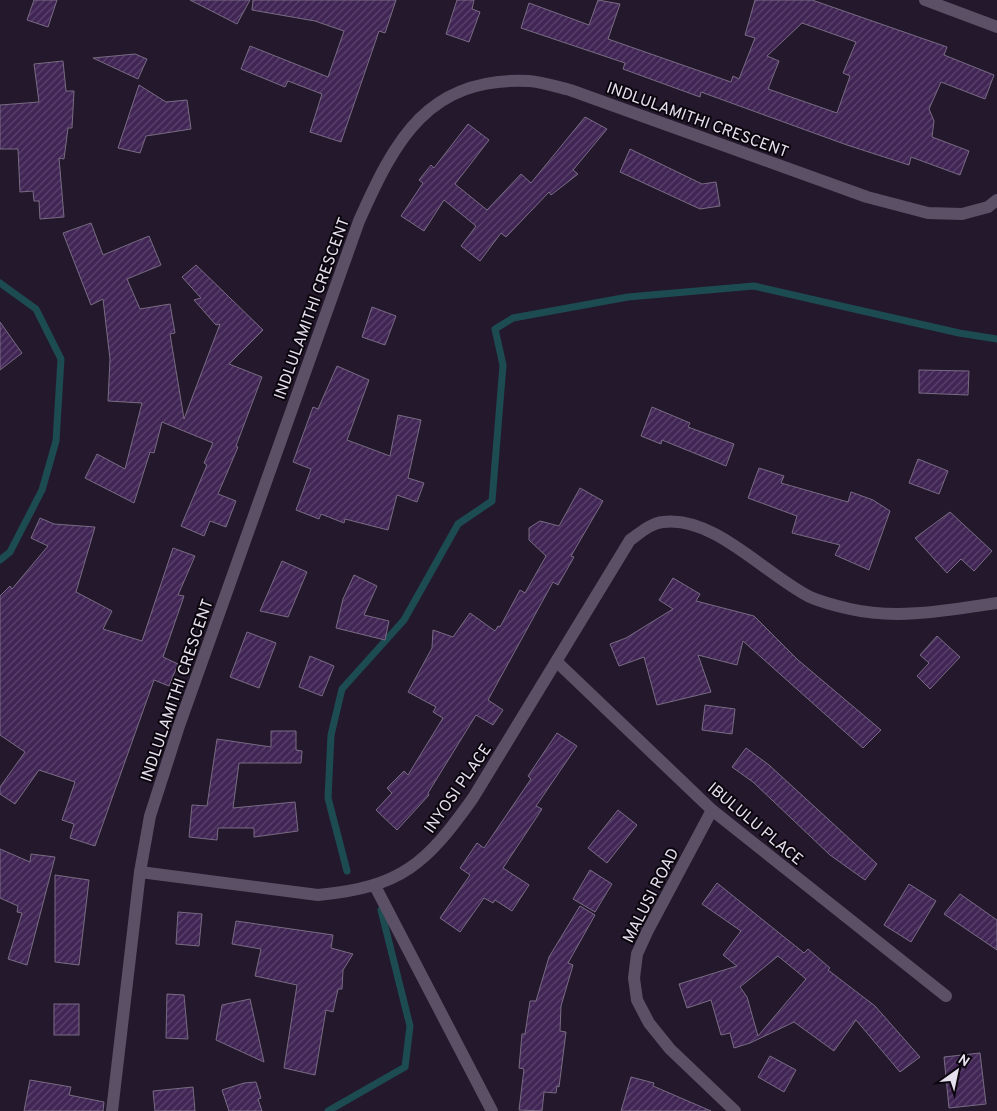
<svg xmlns="http://www.w3.org/2000/svg" width="997" height="1111" viewBox="0 0 997 1111" font-family="Overpass,sans-serif">
	<style>
		.lines { fill: none; stroke-linecap: round; stroke-linejoin: round }
		.stream { stroke: #1c4b52; stroke-width: 7 }
		.building { fill: url(#building-hatch); stroke: #786b83; fill-rule: evenodd }
		.lane { stroke: #5c5066; stroke-width: 12 }
		.street { stroke: #5c5066; stroke-width: 12 }
		.labels { text-anchor: middle; stroke-width: 4; stroke-linejoin: round; paint-order: stroke }
		.street-label { font-size: 16px; fill: #e6dfed; stroke: #0b060e }
	</style>
	<defs>
		<pattern id="building-hatch" width="6" height="6" patternUnits="userSpaceOnUse" patternTransform="scale(1.25)"><rect width="6" height="6" fill="#412655"/><path d="M-1 1l2-2M0 6l6-6M5 7l2-2" fill="none" stroke="#5c456e"/></pattern>
	</defs>
	<rect width="100%" height="100%" fill="#24192c"/>
	<g class="lines">
		<g class="stream">
			<path d="M 0,283 L 36,309 L 61,359 L 56,441 L 42,490 L 10,552 L 0,560"/>
			<path d="M 347,871 L 328,798 L 331,735 L 342,689 L 404,620 L 458,524 L 492,501 L 503,365 L 495,329 L 513,318 L 628,297 L 754,286 L 959,333 L 997,339"/>
			<path d="M 328,1111 L 405,1067 L 410,1026 L 381,910"/>
		</g>
	</g>
	<g class="building">
		<path d="M 34,0 L 57,0 L 48,27 L 27,20 Z"/>
		<path d="M 190,0 L 250,0 L 237,24 Z"/>
		<path d="M 253,0 L 396,0 L 385,33 L 379,31 L 341,142 L 310,132 L 322,94 L 288,81 L 285,87 L 241,69 L 250,46 L 328,77 L 344,31 L 315,21 L 252,10 Z"/>
		<path d="M 457,0 L 474,0 L 472,9 L 480,12 L 469,42 L 446,34 Z"/>
		<path d="M 598,0 L 620,4 L 608,39 L 731,82 L 733,76 L 739,79 L 755,38 L 745,35 L 755,0 L 812,0 L 947,47 L 944,55 L 994,75 L 985,99 L 941,82 L 929,109 L 934,121 L 932,137 L 969,151 L 960,175 L 911,157 L 909,165 L 847,145 L 701,92 L 700,97 L 623,69 L 625,63 L 521,28 L 529,3 L 589,25 ZM 802,23 L 856,42 L 843,73 L 850,76 L 837,113 L 768,89 L 779,61 L 767,56 Z"/>
		<path d="M 135,54 L 147,59 L 138,79 L 93,58 Z"/>
		<path d="M 63,61 L 66,91 L 74,91 L 72,128 L 68,128 L 64,159 L 59,158 L 64,217 L 40,219 L 39,201 L 34,201 L 33,191 L 20,192 L 18,149 L 0,149 L 0,105 L 39,102 L 34,64 Z"/>
		<path d="M 139,85 L 166,102 L 187,100 L 191,129 L 146,136 L 140,153 L 118,148 Z"/>
		<path d="M 585,117 L 607,129 L 573,170 L 578,174 L 551,195 L 549,192 L 506,237 L 501,233 L 480,261 L 461,246 L 476,226 L 444,200 L 424,231 L 401,216 L 423,183 L 419,180 L 431,165 L 434,168 L 468,124 L 489,140 L 455,184 L 487,210 L 521,174 L 531,183 Z"/>
		<path d="M 630,149 L 702,184 L 716,182 L 720,206 L 700,209 L 620,172 Z"/>
		<path d="M 91,223 L 103,255 L 149,236 L 161,265 L 127,279 L 140,309 L 170,304 L 175,333 L 170,334 L 184,419 L 220,324 L 216,325 L 194,300 L 201,298 L 182,277 L 196,265 L 263,330 L 229,364 L 262,377 L 236,446 L 238,447 L 218,494 L 236,501 L 226,527 L 210,521 L 204,536 L 181,526 L 207,465 L 204,463 L 213,443 L 162,422 L 154,453 L 150,452 L 134,503 L 85,478 L 97,454 L 125,469 L 142,403 L 108,401 L 110,359 L 103,299 L 91,305 L 63,233 Z"/>
		<path d="M 372,307 L 396,316 L 385,345 L 362,337 Z"/>
		<path d="M 0,322 L 22,353 L 0,370 Z"/>
		<path d="M 337,366 L 369,380 L 347,440 L 390,456 L 398,415 L 421,420 L 408,478 L 424,483 L 417,502 L 397,495 L 388,530 L 345,519 L 344,523 L 321,514 L 319,519 L 296,510 L 311,469 L 293,462 L 313,407 L 318,409 Z"/>
		<path d="M 919,370 L 969,371 L 968,395 L 919,393 Z"/>
		<path d="M 652,407 L 690,423 L 688,427 L 734,444 L 726,466 L 662,440 L 661,444 L 641,436 Z"/>
		<path d="M 918,459 L 948,471 L 939,494 L 909,483 Z"/>
		<path d="M 759,468 L 784,476 L 781,483 L 848,502 L 851,492 L 873,500 L 890,511 L 869,570 L 835,555 L 840,545 L 792,533 L 797,516 L 748,498 Z"/>
		<path d="M 580,488 L 603,501 L 571,556 L 574,557 L 558,585 L 553,582 L 488,700 L 503,710 L 493,725 L 476,715 L 428,793 L 429,795 L 397,830 L 376,810 L 392,793 L 387,788 L 404,771 L 408,775 L 443,718 L 433,712 L 436,707 L 408,692 L 432,648 L 433,630 L 453,637 L 470,613 L 495,631 L 498,626 L 500,627 L 520,590 L 525,593 L 546,556 L 529,540 L 529,528 L 540,521 L 559,526 Z"/>
		<path d="M 950,512 L 992,551 L 974,571 L 961,559 L 947,573 L 915,538 Z"/>
		<path d="M 40,518 L 54,524 L 95,527 L 76,592 L 112,611 L 103,629 L 142,641 L 173,548 L 195,556 L 178,595 L 184,596 L 163,657 L 178,664 L 169,686 L 154,680 L 95,846 L 70,838 L 74,824 L 62,820 L 75,782 L 39,770 L 15,804 L 0,794 L 0,787 L 25,752 L 0,735 L 0,596 L 10,586 L 12,589 L 48,546 L 31,538 Z"/>
		<path d="M 282,561 L 307,572 L 288,617 L 260,611 Z"/>
		<path d="M 354,575 L 377,586 L 364,615 L 389,621 L 385,640 L 336,628 L 343,599 Z"/>
		<path d="M 673,578 L 700,594 L 696,601 L 754,616 L 798,660 L 881,730 L 863,748 L 743,641 L 737,665 L 698,655 L 711,692 L 657,705 L 644,657 L 619,666 L 610,644 L 626,638 L 673,609 L 659,600 Z"/>
		<path d="M 247,632 L 276,643 L 259,688 L 230,677 Z"/>
		<path d="M 937,636 L 960,657 L 930,689 L 917,676 L 929,663 L 920,655 Z"/>
		<path d="M 310,656 L 334,666 L 322,696 L 299,687 Z"/>
		<path d="M 705,705 L 735,709 L 732,734 L 702,730 Z"/>
		<path d="M 271,731 L 296,731 L 296,750 L 302,751 L 301,763 L 239,763 L 233,808 L 295,802 L 298,831 L 254,837 L 254,828 L 218,828 L 217,840 L 189,837 L 192,805 L 207,806 L 217,739 L 271,747 Z"/>
		<path d="M 557,733 L 577,746 L 536,806 L 542,809 L 503,868 L 529,885 L 512,911 L 495,900 L 493,903 L 484,898 L 460,932 L 440,918 L 470,875 L 460,868 L 477,843 L 484,848 L 531,779 L 528,776 Z"/>
		<path d="M 746,748 L 769,765 L 877,864 L 865,880 L 830,855 L 753,782 L 732,767 Z"/>
		<path d="M 618,810 L 637,825 L 607,863 L 588,848 Z"/>
		<path d="M 0,849 L 30,862 L 31,854 L 55,857 L 27,965 L 8,959 L 22,913 L 17,912 L 18,906 L 0,898 Z"/>
		<path d="M 590,870 L 612,884 L 595,912 L 573,899 Z"/>
		<path d="M 55,875 L 89,880 L 79,965 L 55,962 Z"/>
		<path d="M 717,883 L 804,953 L 808,949 L 830,968 L 828,970 L 875,1006 L 920,1057 L 900,1072 L 856,1020 L 834,1051 L 794,1022 L 750,1043 L 734,1048 L 730,1033 L 721,1035 L 711,1000 L 687,1008 L 679,984 L 737,966 L 723,955 L 741,931 L 702,904 ZM 778,956 L 806,979 L 758,1036 L 747,997 L 740,987 Z"/>
		<path d="M 909,884 L 936,901 L 911,942 L 884,925 Z"/>
		<path d="M 960,894 L 997,920 L 997,950 L 944,914 Z"/>
		<path d="M 580,906 L 595,915 L 568,963 L 573,965 L 561,1006 L 560,1031 L 566,1032 L 559,1087 L 557,1086 L 556,1093 L 544,1092 L 542,1111 L 519,1110 L 524,1069 L 519,1068 L 522,1034 L 525,1034 L 530,1001 L 536,1001 L 549,957 Z"/>
		<path d="M 178,912 L 202,914 L 199,946 L 176,944 Z"/>
		<path d="M 236,921 L 333,935 L 331,948 L 353,954 L 343,970 L 342,989 L 338,989 L 333,1012 L 326,1010 L 315,1075 L 284,1068 L 297,985 L 255,976 L 261,949 L 232,944 Z"/>
		<path d="M 167,994 L 184,995 L 188,1039 L 166,1038 Z"/>
		<path d="M 250,999 L 264,1062 L 216,1040 L 222,1005 Z"/>
		<rect x="54" y="1004" width="25" height="31"/>
		<path d="M 980,1053 L 986,1104 L 949,1108 L 944,1057 Z"/>
		<path d="M 770,1056 L 796,1070 L 784,1092 L 758,1077 Z"/>
		<path d="M 631,1077 L 654,1083 L 653,1086 L 711,1111 L 621,1111 Z"/>
		<path d="M 30,1080 L 71,1087 L 69,1095 L 104,1102 L 103,1111 L 24,1111 Z"/>
		<path d="M 256,1082 L 261,1098 L 258,1099 L 262,1111 L 229,1111 L 222,1090 L 244,1083 Z"/>
		<path d="M 193,1087 L 195,1111 L 155,1111 L 153,1091 Z"/>
	</g>
	<g class="lines">
		<path class="lane" d="M 375,886 L 492,1111"/>
		<g class="street">
			<path d="M 925,0 L 997,27"/>
			<path d="M 557,662 L 712,810 L 946,996"/>
			<path d="M 712,810 L 647,932 L 637,954 L 634,978 L 637,1000 L 649,1023 L 670,1049 L 735,1111"/>
			<path d="M 140,872 L 318,895 C 402,887 426,864 473,798 L 630,540 C 640,533 651,523 663,522 C 714,515 767,576 810,597 C 821,602 837,606 850,609 C 898,620 949,610 997,603"/>
			<path d="M 112,1111 L 140,872 L 150,816 L 179,726 L 359,221 C 395,140 428,76 529,81 C 543,82 557,87 570,90 L 867,197 L 928,213 L 962,214 L 988,207 L 997,200"/>
		</g>
	</g>
	<g class="labels">
		<g class="street-label">
			<text transform="translate(698 119) rotate(20)" y="6">INDLULAMITHI CRESCENT</text>
			<text transform="translate(311 308) rotate(-70)" y="6">INDLULAMITHI CRESCENT</text>
			<text transform="translate(176 690) rotate(-71)" y="6">INDLULAMITHI CRESCENT</text>
			<text transform="translate(457 788) rotate(-55)" y="6">INYOSI PLACE</text>
			<text transform="translate(756 823) rotate(40)" y="6">IBULULU PLACE</text>
			<text transform="translate(650 895) rotate(-63)" y="6">MALUSI ROAD</text>
		</g>
	</g>
	<g transform="translate(957 1071) rotate(33)" stroke="#0b060e" stroke-width="4" paint-order="stroke">
	<path d="M0-4L9 19L0 12L-9 19Z" fill="#e6dfed"/>
	<text y="-8" font-size="14" font-weight="bold" text-anchor="middle" fill="#e6dfed">N</text>
	</g>
</svg>
